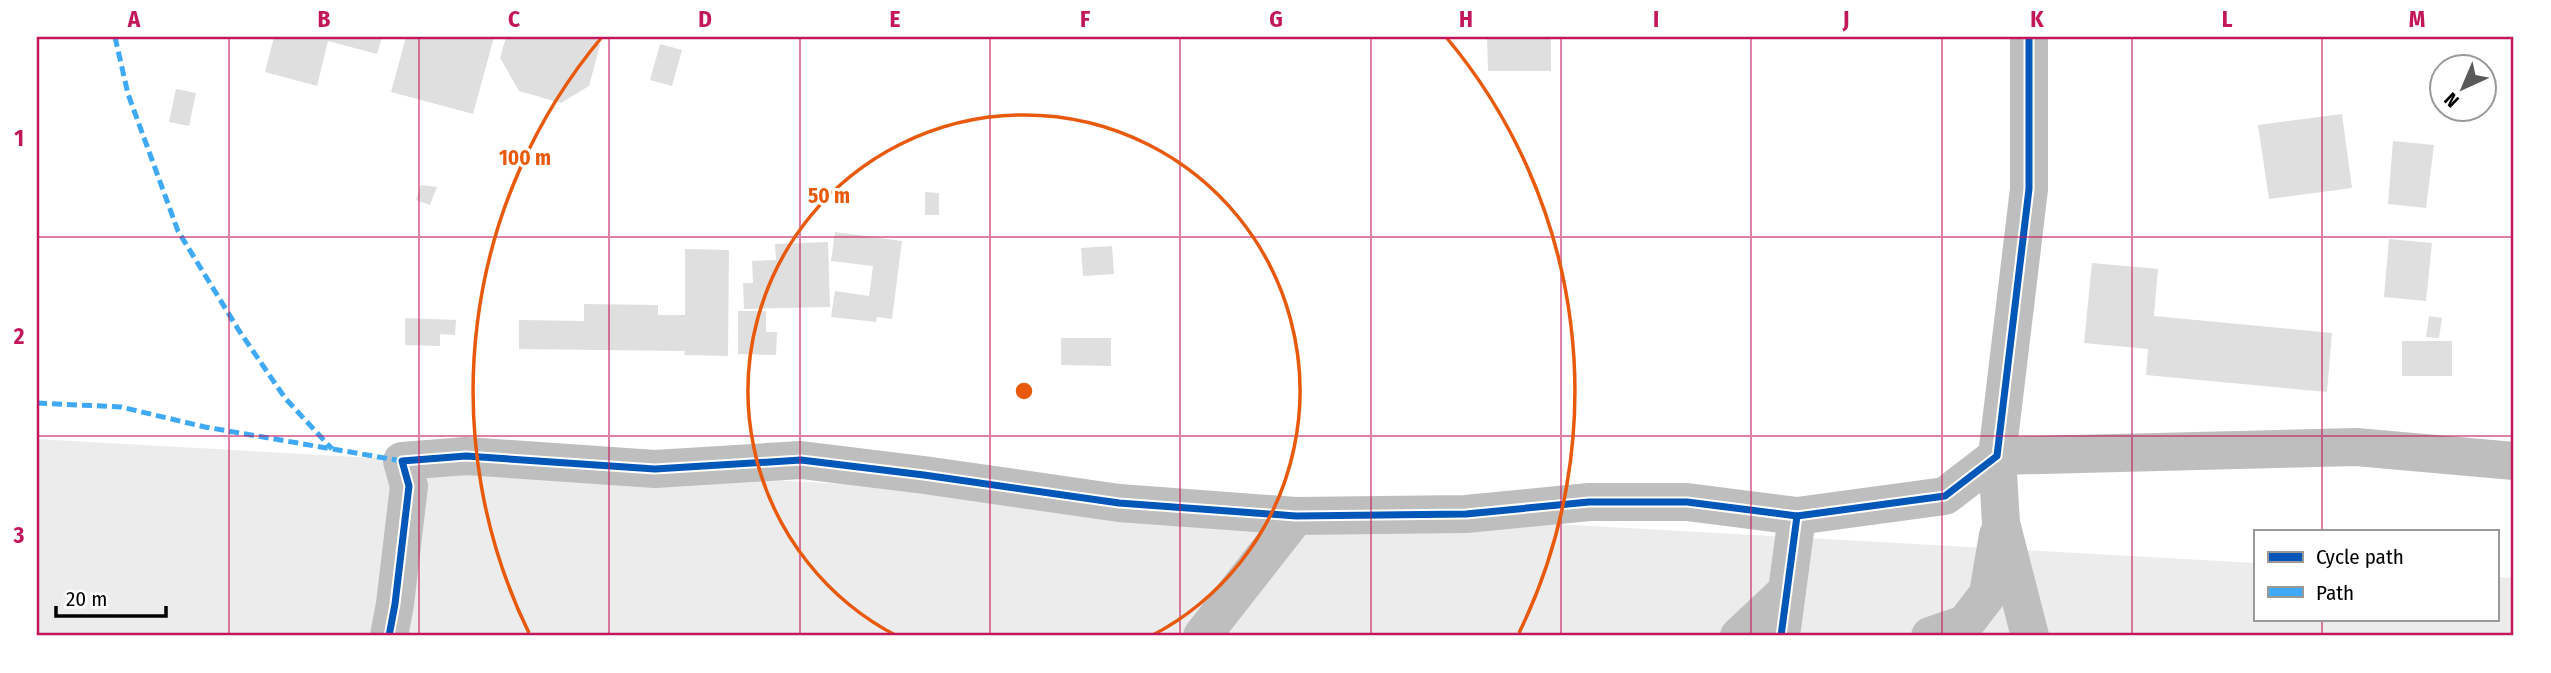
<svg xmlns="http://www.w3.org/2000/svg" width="2551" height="673" viewBox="0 0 2551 673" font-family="'Fira Sans Condensed',sans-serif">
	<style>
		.green { fill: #ececec }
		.building { fill: #dfdfdf }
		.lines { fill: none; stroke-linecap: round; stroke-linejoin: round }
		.minor { stroke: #bebebe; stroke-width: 38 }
		.quiet { stroke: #3fa9f5; stroke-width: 5; stroke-dasharray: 10 5; stroke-linecap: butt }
		.cycleway-casing { stroke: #fff; stroke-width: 11 }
		.cycleway { stroke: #0057b8; stroke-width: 7 }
		.grid { fill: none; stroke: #c2185b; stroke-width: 2; stroke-opacity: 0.55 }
		.ring { fill: none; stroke: #e8590c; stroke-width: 3.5 }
		.centre { fill: #e8590c; stroke: #fff; stroke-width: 3.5 }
		.ring-label { font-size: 21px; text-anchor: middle; font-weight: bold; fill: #e8590c; stroke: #fff; stroke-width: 6; stroke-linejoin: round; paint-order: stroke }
		.neatline { fill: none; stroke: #c2185b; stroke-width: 2.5 }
		.grid-label { font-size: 23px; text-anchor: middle; font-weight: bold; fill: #c2185b }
	</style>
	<rect width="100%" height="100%" fill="#fff"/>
	<path class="green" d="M 37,439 L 2255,563 L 2255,619 L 2497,619 L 2497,577 L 2514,578 L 2514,636 L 37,636 Z"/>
	<g class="building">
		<path d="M 274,37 L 382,37 L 377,54 L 328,41 L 317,86 L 265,72 Z"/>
		<path d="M 406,37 L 494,37 L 473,114 L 391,92 Z"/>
		<path d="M 506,37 L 595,37 L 600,45 L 589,86 L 561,103 L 519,91 L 500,58 Z"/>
		<path d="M 1487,37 L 1551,37 L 1551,71 L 1488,71 Z"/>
		<path d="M 660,44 L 682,50 L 672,86 L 650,80 Z"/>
		<path d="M 176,89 L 196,93 L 189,126 L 169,122 Z"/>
		<path d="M 2342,114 L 2352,188 L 2269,199 L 2258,125 Z"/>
		<path d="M 2393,141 L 2434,145 L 2426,208 L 2388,204 Z"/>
		<path d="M 421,185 L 437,187 L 430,205 L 416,200 Z"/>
		<path d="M 925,192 L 939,193 L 939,215 L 925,215 Z"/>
		<path d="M 835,232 L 902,241 L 892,319 L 877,317 L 876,322 L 831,317 L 835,291 L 869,296 L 873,266 L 831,261 Z"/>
		<path d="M 2389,239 L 2432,243 L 2426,301 L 2384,297 Z"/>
		<path d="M 828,242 L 830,307 L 744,309 L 743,283 L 753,283 L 752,261 L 776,260 L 775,244 Z"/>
		<path d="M 1112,246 L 1114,274 L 1083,276 L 1081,248 Z"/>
		<path d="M 685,249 L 729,250 L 728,356 L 684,355 L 685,351 L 519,349 L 519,320 L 584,321 L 584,304 L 658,305 L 658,315 L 685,315 Z"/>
		<path d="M 2092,263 L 2158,269 L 2154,316 L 2332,333 L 2327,392 L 2146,375 L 2148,349 L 2084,343 Z"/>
		<path d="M 738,311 L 766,311 L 766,332 L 777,332 L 776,355 L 738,354 Z"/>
		<path d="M 2429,316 L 2442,318 L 2439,338 L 2426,337 Z"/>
		<path d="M 405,318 L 456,320 L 455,335 L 440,334 L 440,346 L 405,345 Z"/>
		<path d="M 1061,338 L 1111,338 L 1111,366 L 1061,365 Z"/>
		<rect x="2402" y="341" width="50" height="35"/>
	</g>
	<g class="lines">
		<g class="minor">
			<path d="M 389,636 L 395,604 L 409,486 L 402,461 L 466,456 L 655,469 L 801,460 L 924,475 L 1119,503 L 1296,516 L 1466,514 L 1589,502 L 1687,502 L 1797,516"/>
			<path d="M 1202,636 L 1296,516"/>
			<path d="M 1739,636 L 1787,591"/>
			<path d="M 1781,636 L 1797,516 L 1945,496 L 1997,456 L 2029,189 L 2029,37"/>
			<path d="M 1930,636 L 1965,624 L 1988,594 L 1998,535"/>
			<path d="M 2030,636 L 2001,523 L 1997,456 L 2356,447 L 2514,461"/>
		</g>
		<g class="quiet">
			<path d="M 115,37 L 128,94 L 178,231 L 238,329 L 285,398 L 332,449"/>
			<path d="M 37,403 L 121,407 L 205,427 L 402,461"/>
		</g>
		<defs>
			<g id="cycleway">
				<path d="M 389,636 L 395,604 L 409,486 L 402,461 L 466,456 L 655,469 L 801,460 L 924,475 L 1119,503 L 1296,516 L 1466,514 L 1589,502 L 1687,502 L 1797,516"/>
				<path d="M 1781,636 L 1797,516 L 1945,496 L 1997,456 L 2029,189 L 2029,37"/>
			</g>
		</defs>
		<use href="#cycleway" class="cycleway-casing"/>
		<use href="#cycleway" class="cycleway"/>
	</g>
	<path class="grid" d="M 229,37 L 229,636M 419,37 L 419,636M 609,37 L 609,636M 800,37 L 800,636M 990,37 L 990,636M 1180,37 L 1180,636M 1371,37 L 1371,636M 1561,37 L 1561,636M 1751,37 L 1751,636M 1942,37 L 1942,636M 2132,37 L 2132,636M 2322,37 L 2322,531M 37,237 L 2514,237M 37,436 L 2514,436M 2322,619 L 2322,636"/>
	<g class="ring">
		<path d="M897 636A276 276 0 1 1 1151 636"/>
		<path d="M529 633A551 551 0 0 1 602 37M1446 37A551 551 0 0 1 1519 633"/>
	</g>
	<circle cx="1024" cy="391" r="10" class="centre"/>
	<g class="ring-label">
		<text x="525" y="165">100 m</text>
		<text x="829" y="203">50 m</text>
	</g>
	<rect width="2551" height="673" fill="none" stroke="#ffffff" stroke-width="77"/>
	<rect x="2254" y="530" width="245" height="91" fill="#ffffff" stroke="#999999" stroke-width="2"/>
	<rect x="2268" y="552" width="35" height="10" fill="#0057b8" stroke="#999999" stroke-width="2"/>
	<text x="2316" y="564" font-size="21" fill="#000000">Cycle path</text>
	<rect x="2268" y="587" width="35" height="10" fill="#3fa9f5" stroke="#999999" stroke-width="2"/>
	<text x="2316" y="600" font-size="21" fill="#000000">Path</text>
	<g transform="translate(2463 88) rotate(224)"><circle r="33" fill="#ffffff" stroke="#999999" stroke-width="2"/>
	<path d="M0-5L12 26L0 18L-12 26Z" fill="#595959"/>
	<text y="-10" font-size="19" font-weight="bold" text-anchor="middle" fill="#000000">N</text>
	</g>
	<path d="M56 606v10h110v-10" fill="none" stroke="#000000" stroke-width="3.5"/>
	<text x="66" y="606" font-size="21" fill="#000000" stroke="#ffffff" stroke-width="5" paint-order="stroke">20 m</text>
	<rect x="38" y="38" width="2474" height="596" class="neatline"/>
	<g class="grid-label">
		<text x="134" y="27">A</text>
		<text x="324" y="27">B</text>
		<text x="514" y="27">C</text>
		<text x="705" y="27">D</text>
		<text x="895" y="27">E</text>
		<text x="1085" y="27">F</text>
		<text x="1276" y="27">G</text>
		<text x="1466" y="27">H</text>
		<text x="1656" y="27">I</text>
		<text x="1846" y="27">J</text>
		<text x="2037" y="27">K</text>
		<text x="2227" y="27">L</text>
		<text x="2417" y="27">M</text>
		<text x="19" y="146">1</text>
		<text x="19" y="344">2</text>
		<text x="19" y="543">3</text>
	</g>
</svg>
